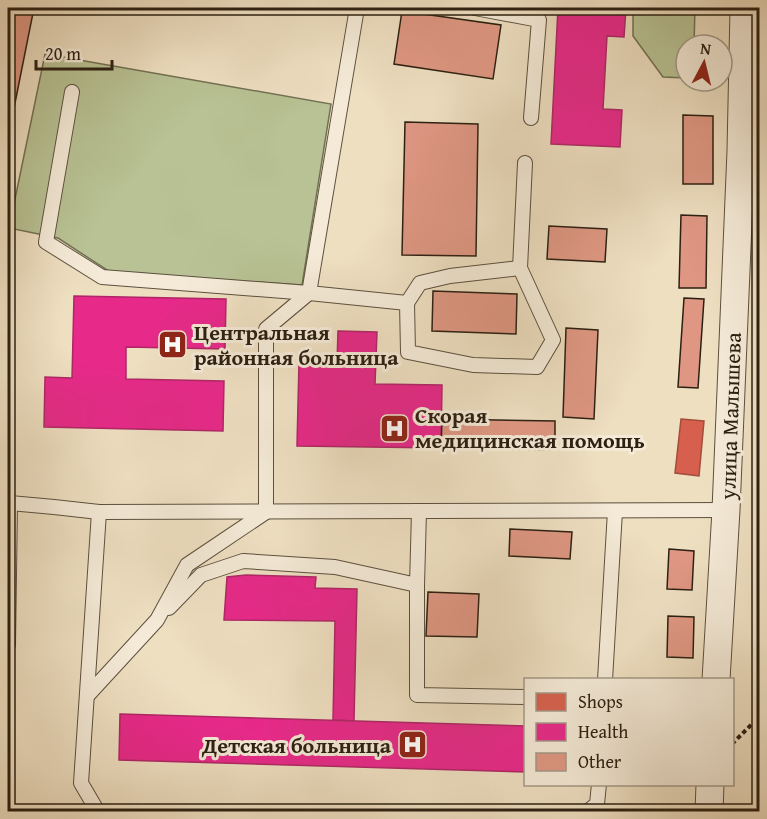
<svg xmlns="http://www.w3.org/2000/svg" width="767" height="819" viewBox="0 0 767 819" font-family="'Gentium Book Plus',serif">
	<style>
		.green { fill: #b8c294; stroke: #727153; stroke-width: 1.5 }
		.shops { fill: #d6604d; stroke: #a34d3b; stroke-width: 1.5 }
		.health { fill: #e7298a; stroke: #af2666; stroke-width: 1.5 }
		.building { fill: #df9783; stroke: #2c2012; stroke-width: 1.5 }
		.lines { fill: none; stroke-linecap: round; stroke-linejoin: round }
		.service-casing { stroke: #5c503e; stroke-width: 16 }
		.minor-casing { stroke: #5c503e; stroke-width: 29 }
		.path { stroke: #2c2012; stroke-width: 4; stroke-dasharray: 4.5 3; stroke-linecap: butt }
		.service { stroke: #f4ead7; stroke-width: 14 }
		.minor { stroke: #f4ead7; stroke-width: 27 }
		.labels { text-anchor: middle; stroke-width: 6; stroke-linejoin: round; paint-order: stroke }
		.poi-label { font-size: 22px; font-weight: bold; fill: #2c2012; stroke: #f4ead7; text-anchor: start }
		.street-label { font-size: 22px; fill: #2c2012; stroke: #f4ead7 }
	</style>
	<rect width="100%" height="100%" fill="#eedfc1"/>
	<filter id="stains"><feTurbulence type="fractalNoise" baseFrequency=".00333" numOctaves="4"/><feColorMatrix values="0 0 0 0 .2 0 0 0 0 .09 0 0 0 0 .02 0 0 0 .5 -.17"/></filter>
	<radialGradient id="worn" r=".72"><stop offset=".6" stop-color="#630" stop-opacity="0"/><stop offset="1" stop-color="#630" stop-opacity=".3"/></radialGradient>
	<g class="green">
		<path d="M 633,8 L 695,8 L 694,45 L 686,45 L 686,78 L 663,77 L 633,36 Z"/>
		<path d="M 45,54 L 331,104 L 302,285 L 110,272 L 58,238 L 9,228 Z"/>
	</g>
	<g class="shops">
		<path d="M 681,419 L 704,421 L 699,476 L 675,473 Z"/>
		<path d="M 760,557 L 760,658 L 756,658 Z"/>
	</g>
	<g class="health">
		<path d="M 558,8 L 626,8 L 624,37 L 607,36 L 603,109 L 622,110 L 620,147 L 551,144 Z"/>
		<path d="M 74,296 L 226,299 L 225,349 L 126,347 L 126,379 L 224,381 L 223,431 L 44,427 L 45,377 L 72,378 Z"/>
		<path d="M 338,331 L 377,332 L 375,384 L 442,385 L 441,448 L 297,446 L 299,363 L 337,364 Z"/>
		<path d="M 246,575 L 316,577 L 315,588 L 357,589 L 354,721 L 333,720 L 335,621 L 224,620 L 227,577 Z"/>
		<path d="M 120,714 L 526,726 L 526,772 L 119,760 Z"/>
	</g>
	<g class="building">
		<path d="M 8,8 L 34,8 L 8,138 Z"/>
		<path d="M 48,8 L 76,8 L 75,13 Z"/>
		<path d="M 402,11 L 501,25 L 493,79 L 394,64 Z"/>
		<path d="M 683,115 L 713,116 L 713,184 L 683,184 Z"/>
		<path d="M 405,122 L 478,124 L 476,256 L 402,255 Z"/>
		<path d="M 681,215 L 707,216 L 706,288 L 679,288 Z"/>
		<path d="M 549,226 L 607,229 L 605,262 L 547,259 Z"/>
		<path d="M 433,291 L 517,294 L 516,334 L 432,331 Z"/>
		<path d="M 684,298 L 704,299 L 698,388 L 678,387 Z"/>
		<path d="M 566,328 L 598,330 L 594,419 L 563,417 Z"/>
		<path d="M 442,419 L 555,421 L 555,450 L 441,448 Z"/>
		<path d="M 510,529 L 572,532 L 570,559 L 509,556 Z"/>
		<path d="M 669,549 L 694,551 L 692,590 L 667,589 Z"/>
		<path d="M 428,592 L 479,594 L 477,637 L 426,636 Z"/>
		<path d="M 668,616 L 694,617 L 693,658 L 667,657 Z"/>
	</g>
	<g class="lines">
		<defs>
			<g id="service">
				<path d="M 475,8 L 539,20 L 531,118"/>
				<path d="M 72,92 L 46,242 L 102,277 L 309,293 L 407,303 L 408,352 L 473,365 L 537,367 L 553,340 L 520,268 L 525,163"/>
				<path d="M 407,303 L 420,283 L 450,276 L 520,268"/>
				<path d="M 8,503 L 10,503 L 8,645"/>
				<path d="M 10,503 L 54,507 L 99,512 L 726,510"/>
				<path d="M 417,585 L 417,695 L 526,697"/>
				<path d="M 169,608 L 201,575 L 243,561 L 335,567 L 417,585 L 419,511"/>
				<path d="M 605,680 L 615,511"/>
				<path d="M 87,696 L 157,620 L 187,565 L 266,512 L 266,329 L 309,293 L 357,8"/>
				<path d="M 98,812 L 81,783 L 99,512"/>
				<path d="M 587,812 L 597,804 L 599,784"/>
			</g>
			<g id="minor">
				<path d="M 716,680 L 726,510 L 741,151 L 744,8"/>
				<path d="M 709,812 L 710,784"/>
			</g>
		</defs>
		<use href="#service" class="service-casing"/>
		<use href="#minor" class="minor-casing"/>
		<path class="path" d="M 732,744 L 760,716"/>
		<use href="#service" class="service"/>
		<use href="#minor" class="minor"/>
	</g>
	<defs>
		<symbol id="hospital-square" viewBox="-11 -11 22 22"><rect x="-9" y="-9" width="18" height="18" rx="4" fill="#8f2418" stroke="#f4ead7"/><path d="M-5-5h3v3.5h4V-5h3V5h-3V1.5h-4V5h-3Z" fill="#fff"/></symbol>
	</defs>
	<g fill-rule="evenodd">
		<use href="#hospital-square" x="156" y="328" width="33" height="33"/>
		<use href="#hospital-square" x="378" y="412" width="33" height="33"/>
		<use href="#hospital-square" x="396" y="728" width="33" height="33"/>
	</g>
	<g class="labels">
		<g class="poi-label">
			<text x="194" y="340">Центральная<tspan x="194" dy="25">районная больница</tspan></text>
			<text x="415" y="423">Скорая<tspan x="415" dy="25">медицинская помощь</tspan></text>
			<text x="391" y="753" text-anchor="end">Детская больница</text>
		</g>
		<g class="street-label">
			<text transform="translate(730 416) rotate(-88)" y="8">улица Малышева</text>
		</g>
	</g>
	<rect width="767" height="819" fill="none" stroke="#eedfc1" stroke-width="30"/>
	<rect x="9" y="9" width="749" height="801" fill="none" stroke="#2c2012" stroke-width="3"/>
	<rect x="15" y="15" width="737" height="789" fill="none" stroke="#2c2012" stroke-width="1.5"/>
	<rect x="524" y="678" width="210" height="108" fill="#f4ead7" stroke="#a49988" stroke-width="1.5"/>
	<rect x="536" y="693" width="30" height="18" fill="#d6604d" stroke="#a49988" stroke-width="1.5"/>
	<text x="578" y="708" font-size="18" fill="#2c2012">Shops</text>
	<rect x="536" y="723" width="30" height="18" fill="#e7298a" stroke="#a49988" stroke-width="1.5"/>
	<text x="578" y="738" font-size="18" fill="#2c2012">Health</text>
	<rect x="536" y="753" width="30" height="18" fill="#df9783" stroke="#a49988" stroke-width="1.5"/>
	<text x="578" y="768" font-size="18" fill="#2c2012">Other</text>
	<g transform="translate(704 63) rotate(7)"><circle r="28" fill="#f4ead7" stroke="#a49988" stroke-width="1.5"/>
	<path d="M0-4.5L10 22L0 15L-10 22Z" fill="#8f2418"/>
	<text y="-9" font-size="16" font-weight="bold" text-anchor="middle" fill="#2c2012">N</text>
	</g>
	<path d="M36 60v9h76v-9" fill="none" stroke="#2c2012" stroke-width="3"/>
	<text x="45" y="60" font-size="18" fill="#2c2012" stroke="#f4ead7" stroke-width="4.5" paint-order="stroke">20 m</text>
	<rect width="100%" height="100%" filter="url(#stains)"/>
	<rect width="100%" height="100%" fill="url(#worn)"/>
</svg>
